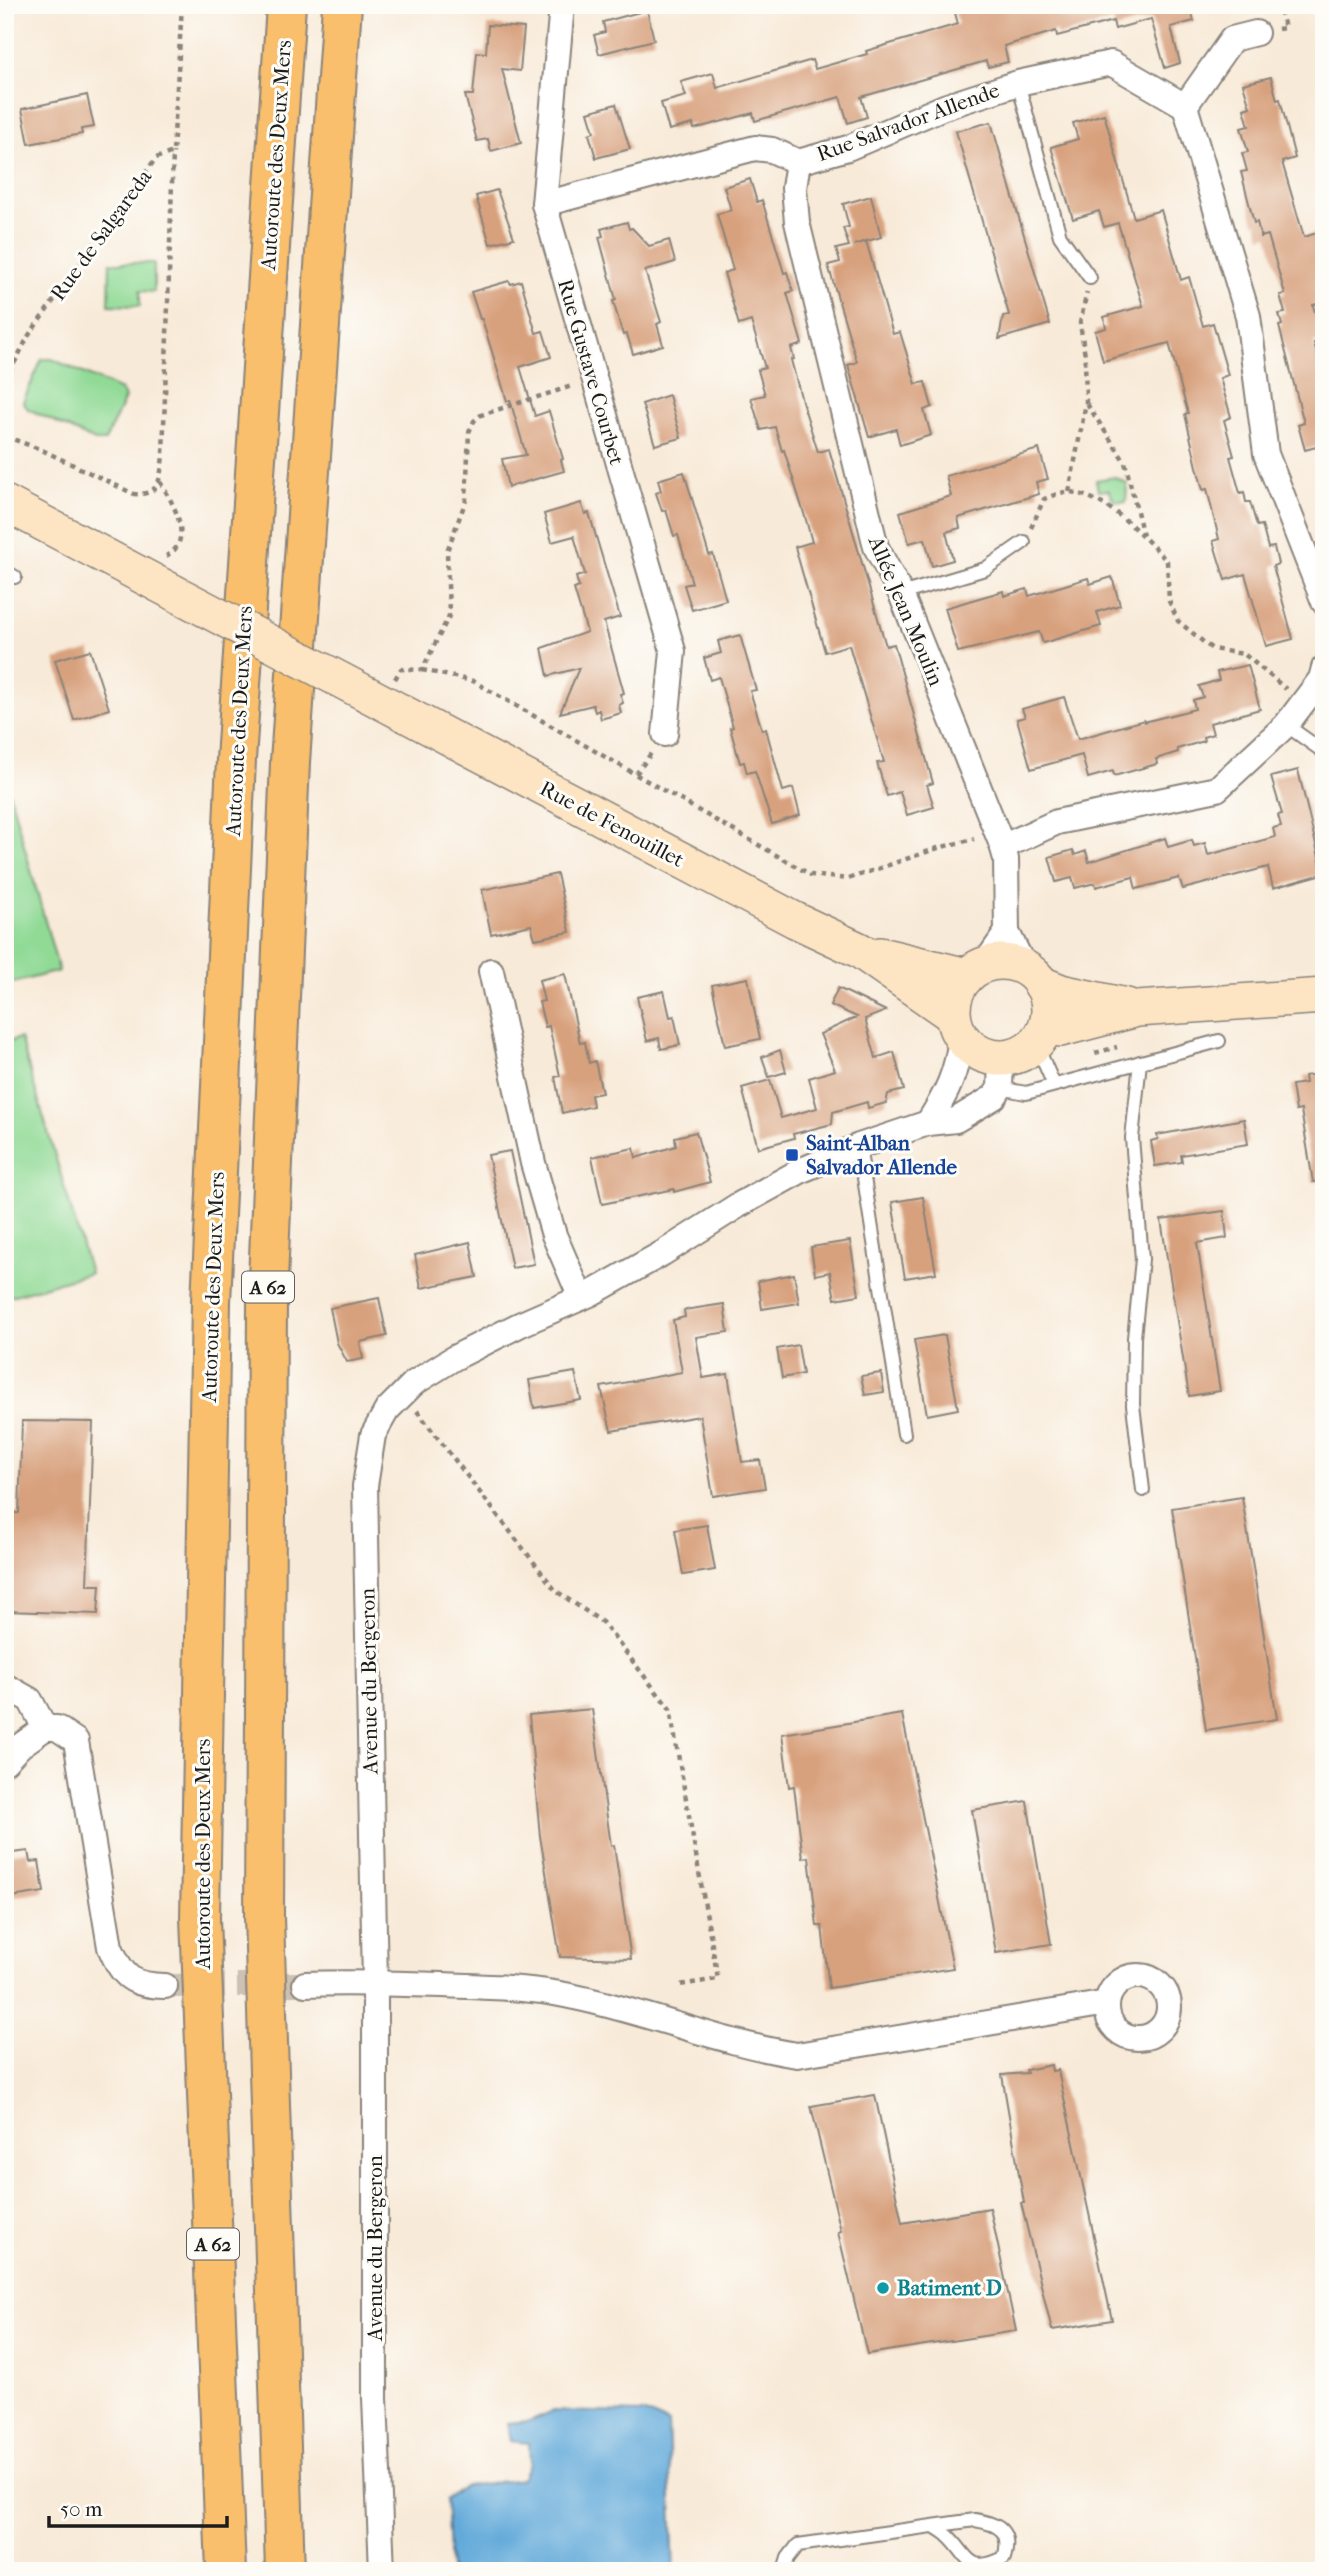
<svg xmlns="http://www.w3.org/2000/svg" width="1329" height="2576" viewBox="0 0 1329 2576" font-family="'IM FELL French Canon',serif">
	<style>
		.green { fill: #91da96; stroke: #567b59; stroke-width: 2 }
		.water { fill: #64aada; stroke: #40637b; stroke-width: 2 }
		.building { fill: #d8a17e }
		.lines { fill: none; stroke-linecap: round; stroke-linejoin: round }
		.street-tunnel { stroke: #ccc1b2; stroke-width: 24; stroke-dasharray: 24 12; stroke-linecap: butt }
		.lane-casing { stroke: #8a837a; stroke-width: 16 }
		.street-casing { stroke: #8a837a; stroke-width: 28 }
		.secondary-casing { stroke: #8a837a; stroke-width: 38 }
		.highway-casing { stroke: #8a837a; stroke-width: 42 }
		.path { stroke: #8a837a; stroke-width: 4.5; stroke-dasharray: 5 5; stroke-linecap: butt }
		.lane { stroke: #fff; stroke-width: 12 }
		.street { stroke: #fff; stroke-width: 24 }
		.secondary { stroke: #fde5c4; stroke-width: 35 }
		.highway { stroke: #f9bf6c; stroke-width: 38 }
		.secondary-bridge-casing { stroke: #8a837a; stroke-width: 38; stroke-linecap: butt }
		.secondary-bridge { stroke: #fde5c4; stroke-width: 35 }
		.transit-dot { fill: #1a4fb4; stroke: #fdfcf7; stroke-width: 2.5 }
		.culture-dot { fill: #0f9aa8; stroke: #fdfcf7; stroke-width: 2.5 }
		.labels { text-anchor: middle; stroke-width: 6; stroke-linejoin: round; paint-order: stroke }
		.shield { fill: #fdfcf7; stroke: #605f5e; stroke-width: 2 }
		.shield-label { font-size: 19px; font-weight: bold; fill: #1c1c1c }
		.street-label { font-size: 21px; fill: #1c1c1c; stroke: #fdfcf7 }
		.transit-label { font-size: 21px; font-weight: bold; fill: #164399; stroke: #fdfcf7; text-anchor: start }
		.culture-label { font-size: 21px; font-weight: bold; fill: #0d838f; stroke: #fdfcf7; text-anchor: start }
	</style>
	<rect width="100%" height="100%" fill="#fdfcf7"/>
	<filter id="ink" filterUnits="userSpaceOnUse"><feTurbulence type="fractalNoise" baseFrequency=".0143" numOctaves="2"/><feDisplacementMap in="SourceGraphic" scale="14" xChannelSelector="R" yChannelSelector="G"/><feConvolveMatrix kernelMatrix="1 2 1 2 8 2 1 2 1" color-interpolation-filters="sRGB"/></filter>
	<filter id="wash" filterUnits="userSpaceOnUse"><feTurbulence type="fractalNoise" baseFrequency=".00686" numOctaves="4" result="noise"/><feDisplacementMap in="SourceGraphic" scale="28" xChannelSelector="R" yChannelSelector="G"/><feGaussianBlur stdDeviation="1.57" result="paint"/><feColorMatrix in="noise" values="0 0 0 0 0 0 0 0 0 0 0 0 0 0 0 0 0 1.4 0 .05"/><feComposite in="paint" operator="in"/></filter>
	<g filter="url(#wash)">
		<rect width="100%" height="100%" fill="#f8ead8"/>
		<g class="green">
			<path d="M 110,263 L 154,263 L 154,292 L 140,291 L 140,306 L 109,305 Z"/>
			<path d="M 42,359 L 52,359 L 121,390 L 125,398 L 105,441 L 95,441 L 28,409 L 23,402 Z"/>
			<path d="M 1114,477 L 1127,483 L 1126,502 L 1114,501 L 1109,490 L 1098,491 L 1096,480 Z"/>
			<path d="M 5,777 L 59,971 L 5,985 Z"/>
			<path d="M 20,1038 L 90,1273 L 5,1298 L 5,1043 Z"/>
		</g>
		<path class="water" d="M 553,2411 L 645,2413 L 668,2423 L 674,2571 L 450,2571 L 446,2500 L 464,2486 L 522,2479 L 530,2463 L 529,2443 L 510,2441 L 507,2423 L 529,2421 Z"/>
		<g id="blocks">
			<g class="building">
				<path d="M 982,5 L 1190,5 L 1194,21 L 1171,27 L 1180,63 L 1165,68 L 1151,19 L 1115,29 L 1113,21 L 1057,36 L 1056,31 L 1004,46 L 1008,62 L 988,67 L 986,61 L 861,97 L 867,117 L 857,120 L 848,123 L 840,97 L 755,121 L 753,113 L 694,129 L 693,124 L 669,130 L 661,103 L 686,96 L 681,82 L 713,73 L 717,88 L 812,60 L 815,69 L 867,54 L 866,51 L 958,24 L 955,13 Z"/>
				<path d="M 647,10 L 654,40 L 599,54 L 594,35 L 605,32 L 603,22 Z"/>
				<path d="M 488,25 L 524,28 L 520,71 L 502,69 L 521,143 L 491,151 L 488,139 L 477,141 L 465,95 L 473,95 L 477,52 L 486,53 Z"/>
				<path d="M 1271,77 L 1277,100 L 1280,99 L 1295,158 L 1282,162 L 1304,237 L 1320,232 L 1324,244 L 1324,302 L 1313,305 L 1322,341 L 1314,343 L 1324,379 L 1324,445 L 1305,450 L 1298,425 L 1304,423 L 1279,326 L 1282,325 L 1279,314 L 1285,313 L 1280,295 L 1285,294 L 1268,235 L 1261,237 L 1257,222 L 1254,223 L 1241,172 L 1247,171 L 1242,153 L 1248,152 L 1241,128 L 1249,126 L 1244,109 L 1250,107 L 1243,84 Z"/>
				<path d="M 87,95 L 94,127 L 81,129 L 82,134 L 29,144 L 22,109 Z"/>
				<path d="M 616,104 L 630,149 L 596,158 L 589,134 L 594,132 L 588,112 Z"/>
				<path d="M 1104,114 L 1134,218 L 1161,210 L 1181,280 L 1189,277 L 1203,326 L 1213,323 L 1228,375 L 1220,378 L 1231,417 L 1224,420 L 1234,456 L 1230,457 L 1240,493 L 1244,492 L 1246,502 L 1250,502 L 1257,526 L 1262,525 L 1268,548 L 1274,547 L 1278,564 L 1273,566 L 1293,639 L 1266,646 L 1245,574 L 1225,580 L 1213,541 L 1219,539 L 1207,489 L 1203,490 L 1197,467 L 1185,414 L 1188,413 L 1169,343 L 1103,361 L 1095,331 L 1106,328 L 1104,317 L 1143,306 L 1118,223 L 1104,227 L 1099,211 L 1073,219 L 1051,147 L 1078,139 L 1073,123 Z"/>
				<path d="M 991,122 L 1050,324 L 999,339 L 1003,316 L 1009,315 L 956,131 Z"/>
				<path d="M 750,179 L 757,202 L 762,200 L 784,273 L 787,272 L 793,291 L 787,293 L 802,344 L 791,348 L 794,359 L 791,360 L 802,401 L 818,452 L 829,449 L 886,646 L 894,644 L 933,783 L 927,785 L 934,807 L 907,815 L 900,792 L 887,796 L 877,763 L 884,762 L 849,645 L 825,652 L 795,547 L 812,542 L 806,520 L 784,450 L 782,451 L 775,427 L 761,430 L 751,398 L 765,395 L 758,370 L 765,368 L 751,321 L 739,325 L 724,273 L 733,270 L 717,214 L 731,210 L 724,187 Z"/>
				<path d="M 497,190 L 514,238 L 490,244 L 476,196 Z"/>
				<path d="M 871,196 L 881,237 L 854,245 L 866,241 L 893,334 L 900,332 L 916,384 L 925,382 L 932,407 L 924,410 L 931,435 L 900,445 L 896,429 L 869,437 L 848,365 L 857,362 L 828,265 L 840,262 L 836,249 L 849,246 L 843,228 L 849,227 L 843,204 Z"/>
				<path d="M 627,222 L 629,229 L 632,228 L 649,246 L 669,240 L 675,262 L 645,271 L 661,322 L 657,324 L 663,345 L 633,354 L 627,334 L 623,335 L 613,301 L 616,300 L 599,237 L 603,236 L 601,229 Z"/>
				<path d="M 509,281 L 511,284 L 521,281 L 536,333 L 543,331 L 551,357 L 520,367 L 535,416 L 549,411 L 563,459 L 561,460 L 564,471 L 508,487 L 502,459 L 526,455 L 510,400 L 507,401 L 482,319 L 480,319 L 471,292 Z"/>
				<path d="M 669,395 L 681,438 L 655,445 L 642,404 Z"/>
				<path d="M 1039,449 L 1048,479 L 1036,482 L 1039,494 L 958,518 L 960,528 L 946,532 L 953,560 L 932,566 L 925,539 L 909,543 L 900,512 L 951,496 L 946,476 Z"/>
				<path d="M 684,472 L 709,555 L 713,554 L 726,600 L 692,610 L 684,585 L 692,583 L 678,535 L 674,536 L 666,510 L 662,511 L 656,493 L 661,491 L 658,480 Z"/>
				<path d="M 581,503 L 585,514 L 589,513 L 620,617 L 604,622 L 624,693 L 620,694 L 623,703 L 619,705 L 621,713 L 601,719 L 599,710 L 595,712 L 593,705 L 560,713 L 579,668 L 548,676 L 542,648 L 587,632 L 574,589 L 579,587 L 576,577 L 585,574 L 574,536 L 552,542 L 544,514 Z"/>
				<path d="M 1112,577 L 1120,605 L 1097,612 L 1101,626 L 1043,643 L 1039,632 L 958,652 L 945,608 L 1003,591 L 1004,596 L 1027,589 L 1029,596 L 1088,578 L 1090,584 Z"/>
				<path d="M 740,635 L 756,690 L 750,691 L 762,730 L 766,729 L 783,791 L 793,788 L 800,815 L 772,824 L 755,771 L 747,773 L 744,762 L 740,763 L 730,728 L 733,727 L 719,677 L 710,680 L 704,658 L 721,653 L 718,641 Z"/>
				<path d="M 90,650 L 109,709 L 74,720 L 55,660 Z"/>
				<path d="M 1248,665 L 1260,709 L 1210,723 L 1213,734 L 1203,737 L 1204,741 L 1177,749 L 1178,752 L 1156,759 L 1157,764 L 1114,776 L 1113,771 L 1088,778 L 1082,755 L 1031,769 L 1017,719 L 1025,717 L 1022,709 L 1064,697 L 1078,739 L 1144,720 L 1144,722 L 1195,709 L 1193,700 L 1203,697 L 1199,686 L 1219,680 L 1217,672 Z"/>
				<path d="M 1298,770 L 1323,874 L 1273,888 L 1268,867 L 1183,889 L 1179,878 L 1136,889 L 1133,877 L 1096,887 L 1095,883 L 1075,888 L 1072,878 L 1056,882 L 1049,857 L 1073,850 L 1075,855 L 1086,851 L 1089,862 L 1165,838 L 1168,847 L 1192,840 L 1194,846 L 1205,843 L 1208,855 L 1275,837 L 1273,828 L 1281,826 L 1278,815 L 1282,814 L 1271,777 Z"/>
				<path d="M 557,874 L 570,932 L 535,939 L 531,925 L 491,934 L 482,890 Z"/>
				<path d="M 565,974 L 580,1043 L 585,1042 L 589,1063 L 595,1061 L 602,1093 L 591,1095 L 593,1106 L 562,1113 L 555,1077 L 560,1076 L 549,1026 L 545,1027 L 539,1002 L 544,1001 L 539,980 Z"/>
				<path d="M 748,978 L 760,1039 L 725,1046 L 712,985 Z"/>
				<path d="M 838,988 L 886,1011 L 865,1019 L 876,1058 L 894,1052 L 904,1090 L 888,1094 L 886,1103 L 868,1108 L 867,1102 L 833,1112 L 832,1124 L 793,1134 L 794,1138 L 758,1148 L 742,1088 L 770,1080 L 781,1118 L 817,1108 L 809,1078 L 835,1070 L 820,1034 L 857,1017 L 830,1005 Z"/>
				<path d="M 664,991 L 670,1017 L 674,1016 L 680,1045 L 661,1049 L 659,1038 L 647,1041 L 637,997 Z"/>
				<path d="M 780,1050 L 786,1072 L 769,1077 L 762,1057 Z"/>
				<path d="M 1324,1073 L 1324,1181 L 1313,1182 L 1301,1110 L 1296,1111 L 1292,1085 L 1305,1083 L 1304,1076 Z"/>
				<path d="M 1244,1119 L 1248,1144 L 1181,1155 L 1182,1162 L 1155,1166 L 1151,1141 L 1158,1139 L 1157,1135 Z"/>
				<path d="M 696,1132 L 710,1182 L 674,1192 L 674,1189 L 602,1204 L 592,1157 L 634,1148 L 636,1158 L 676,1146 L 675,1137 Z"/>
				<path d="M 510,1151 L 534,1264 L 512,1268 L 488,1155 Z"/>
				<path d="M 923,1197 L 936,1273 L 905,1278 L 892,1202 Z"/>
				<path d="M 1224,1211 L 1227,1238 L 1197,1243 L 1220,1391 L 1189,1396 L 1161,1220 Z"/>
				<path d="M 850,1241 L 859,1295 L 835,1299 L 830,1272 L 815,1275 L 811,1247 Z"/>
				<path d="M 470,1242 L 477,1277 L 421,1288 L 415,1255 Z"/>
				<path d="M 794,1274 L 799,1303 L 762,1309 L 758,1281 Z"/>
				<path d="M 379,1298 L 387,1336 L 360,1342 L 363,1359 L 347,1362 L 337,1343 L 330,1308 Z"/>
				<path d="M 724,1304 L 728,1332 L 696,1337 L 703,1378 L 728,1374 L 742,1462 L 760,1460 L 765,1488 L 713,1496 L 700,1416 L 611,1431 L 601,1387 L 682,1372 L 673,1320 L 685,1317 L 684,1310 Z"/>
				<path d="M 945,1335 L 958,1409 L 927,1415 L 914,1340 Z"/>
				<path d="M 798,1345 L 803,1374 L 782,1378 L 777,1349 Z"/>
				<path d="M 575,1372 L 581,1400 L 534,1408 L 529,1380 Z"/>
				<path d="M 881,1373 L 884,1392 L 865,1395 L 861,1376 Z"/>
				<path d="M 22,1421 L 93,1422 L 87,1585 L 100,1585 L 98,1614 L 5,1611 L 5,1513 L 19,1513 Z"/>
				<path d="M 1242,1497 L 1277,1719 L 1206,1730 L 1172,1508 Z"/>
				<path d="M 707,1525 L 715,1570 L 683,1575 L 675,1530 Z"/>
				<path d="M 592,1709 L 611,1846 L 614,1845 L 631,1959 L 560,1957 L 540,1836 L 529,1715 Z"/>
				<path d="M 902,1714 L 953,1968 L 829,1988 L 822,1926 L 817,1926 L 809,1857 L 803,1858 L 794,1786 L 789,1787 L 782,1734 Z"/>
				<path d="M 1027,1801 L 1051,1944 L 996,1953 L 972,1810 Z"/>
				<path d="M 28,1851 L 30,1862 L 39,1861 L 44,1892 L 5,1898 L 5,1854 Z"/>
				<path d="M 1051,2065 L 1052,2071 L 1058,2070 L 1112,2320 L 1052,2330 L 1021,2203 L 1024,2203 L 1002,2075 L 1027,2073 L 1026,2070 Z"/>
				<path d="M 875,2095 L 902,2223 L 990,2208 L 1016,2331 L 867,2354 L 838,2232 L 841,2231 L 811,2106 Z"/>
			</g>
		</g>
	</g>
	<g filter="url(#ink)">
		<use href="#blocks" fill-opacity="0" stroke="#8a837a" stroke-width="2"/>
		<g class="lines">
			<path class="street-tunnel" d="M 165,1986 L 305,1984"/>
			<defs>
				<g id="lane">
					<path d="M 1018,83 L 1060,236 L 1090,278"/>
					<path d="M 5,571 L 15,577"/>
					<path d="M 901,594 L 985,569 L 1024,542"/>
					<path d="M 1286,725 L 1324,752"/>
					<path d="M 1036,1044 L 1054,1085"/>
					<path d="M 1140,1062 L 1132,1138 L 1142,1259 L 1134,1338 L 1133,1405 L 1143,1490"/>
					<path d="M 1000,1088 L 1026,1093 L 1219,1041"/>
					<path d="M 859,1146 L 904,1434"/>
					<path d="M 784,2571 L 788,2558 L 798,2545 L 975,2520 C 1000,2524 1012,2532 1004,2558 C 967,2576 969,2555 948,2536 C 944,2532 938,2529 934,2526"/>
				</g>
				<g id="street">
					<path d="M 562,5 L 544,204 L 673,651 L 665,734"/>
					<path d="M 1185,106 L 1232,39 L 1256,33"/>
					<path d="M 798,162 L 794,188 L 797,222 L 876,547 L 901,594 L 1002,845 L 1006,859 L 1007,932 L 1024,966"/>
					<path d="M 544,204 L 755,148 L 772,150 L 798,162 L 848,148 L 944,107 L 1018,83 L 1111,63 L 1185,106 L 1248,316 L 1266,454 L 1324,602"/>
					<path d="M 1002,845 L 1011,843 L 1057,822 L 1217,789 L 1286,725 L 1321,679 L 1324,668"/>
					<path d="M 984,965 L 1007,932"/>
					<path d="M 491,971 L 533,1163 L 554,1235 L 581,1298"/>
					<path d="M 928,1123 C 947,1093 957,1073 961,1037"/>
					<path d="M 5,1686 L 30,1700 L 45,1728"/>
					<path d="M 45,1728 L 57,1728 L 76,1741 L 110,1947 C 123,1978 132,1985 165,1986"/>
					<path d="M 5,1762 L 20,1746 L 45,1728"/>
					<circle cx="1138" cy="2007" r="31"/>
					<path d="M 305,1984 C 351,1982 397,1984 443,1985 C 484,1987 526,1987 565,1995 C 644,2010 718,2043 797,2055 L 1107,2003"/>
					<path d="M 382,2571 L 375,2398 L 375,1983 L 365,1486 L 373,1435 L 387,1410 L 414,1383 L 454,1358 L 519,1325 L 590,1294 L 663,1253 L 737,1206 L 802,1170 L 859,1146 L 928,1123 L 956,1120 L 994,1097 L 1000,1088 L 1001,1059"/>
				</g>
				<g id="secondary">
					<path d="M 5,503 L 173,592"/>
					<path d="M 367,694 L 795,920 L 859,950 L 952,1015"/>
					<path d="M 880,955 L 967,976"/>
					<circle cx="1001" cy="1010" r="48"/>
					<path d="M 1041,984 L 1061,992 L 1127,1006"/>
					<path d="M 1047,1026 L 1060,1029 L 1137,1009 L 1324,996"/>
				</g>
				<g id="highway">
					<path d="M 226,2571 L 200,1918 L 211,1302 L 236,760 L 286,5"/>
					<path d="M 285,2571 L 264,1917 L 267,1304 L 290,762 L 342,5"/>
				</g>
			</defs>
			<use href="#lane" class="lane-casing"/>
			<use href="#street" class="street-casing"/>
			<use href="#secondary" class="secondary-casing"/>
			<use href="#highway" class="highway-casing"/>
			<g class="path">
				<path d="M 1278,29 L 1285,28 L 1279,5"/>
				<path d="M 5,381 L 29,335 L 156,158 L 173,152 L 182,5"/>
				<path d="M 1087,404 L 1125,462 L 1143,536"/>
				<path d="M 5,436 L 42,450 L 134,494 C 161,496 160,477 163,456 L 173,152"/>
				<path d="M 160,482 C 172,501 196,541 166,556"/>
				<path d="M 1069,492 L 1086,403 L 1085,356 L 1080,323 L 1087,292"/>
				<path d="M 1031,528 L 1044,499 C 1052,496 1063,491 1071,492 C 1110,499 1140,533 1167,561 L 1169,601 L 1178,621 L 1212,649 L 1244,654 L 1286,689"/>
				<path d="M 422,670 L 473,681 L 811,875 L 848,879 L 938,848 L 974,839"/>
				<path d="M 395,679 L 401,669 L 422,670 L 449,616 L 447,551 L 466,500 L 469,432 L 474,421 L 481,415 L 572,386"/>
				<path d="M 636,774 L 652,752"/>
				<path d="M 1095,1053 L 1117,1047"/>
				<path d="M 417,1411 L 556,1591 L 602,1622 L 670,1709 L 718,1979 L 679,1985"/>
			</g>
			<use href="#lane" class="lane"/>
			<use href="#street" class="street"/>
			<use href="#secondary" class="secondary"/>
			<use href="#highway" class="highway"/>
			<defs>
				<path id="secondary-bridge" d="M 173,592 L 367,694"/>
			</defs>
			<use href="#secondary-bridge" class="secondary-bridge-casing"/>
			<use href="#secondary-bridge" class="secondary-bridge"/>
		</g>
	</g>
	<rect class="transit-dot" x="785" y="1148" width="14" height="14" rx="3.5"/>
	<circle class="culture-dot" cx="883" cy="2288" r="7"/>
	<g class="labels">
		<g class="shield">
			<rect x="242" y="1271.5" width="52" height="31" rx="5"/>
			<rect x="187" y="2228.5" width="52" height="31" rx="5"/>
		</g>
		<g class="shield-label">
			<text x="268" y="1294">A 62</text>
			<text x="213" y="2251">A 62</text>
		</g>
		<g class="street-label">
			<text transform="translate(908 122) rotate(-20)" y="7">Rue Salvador Allende</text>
			<text transform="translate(276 155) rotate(-86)" y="7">Autoroute des Deux Mers</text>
			<text transform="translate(101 235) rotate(-54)" y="7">Rue de Salgareda</text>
			<text transform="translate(591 372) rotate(74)" y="7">Rue Gustave Courbet</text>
			<text transform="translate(906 611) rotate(67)" y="7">Allée Jean Moulin</text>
			<text transform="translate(239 721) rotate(-87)" y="7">Autoroute des Deux Mers</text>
			<text transform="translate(612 824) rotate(28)" y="7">Rue de Fenouillet</text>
			<text transform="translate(213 1287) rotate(-88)" y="7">Autoroute des Deux Mers</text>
			<text transform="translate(369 1681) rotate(-91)" y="7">Avenue du Bergeron</text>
			<text transform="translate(203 1854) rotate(-90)" y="7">Autoroute des Deux Mers</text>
			<text transform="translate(375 2248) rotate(-90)" y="7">Avenue du Bergeron</text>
		</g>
		<g class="transit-label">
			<text x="806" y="1150">Saint-Alban<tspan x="806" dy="24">Salvador Allende</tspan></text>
		</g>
		<g class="culture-label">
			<text x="897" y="2295">Batiment D</text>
		</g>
	</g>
	<rect width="1329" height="2576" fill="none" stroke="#fdfcf7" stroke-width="28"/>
	<path d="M49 2516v10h178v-10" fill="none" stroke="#1c1c1c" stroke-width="3.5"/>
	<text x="60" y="2516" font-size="21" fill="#1c1c1c" stroke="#fdfcf7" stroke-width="5" paint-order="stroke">50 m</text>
</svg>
